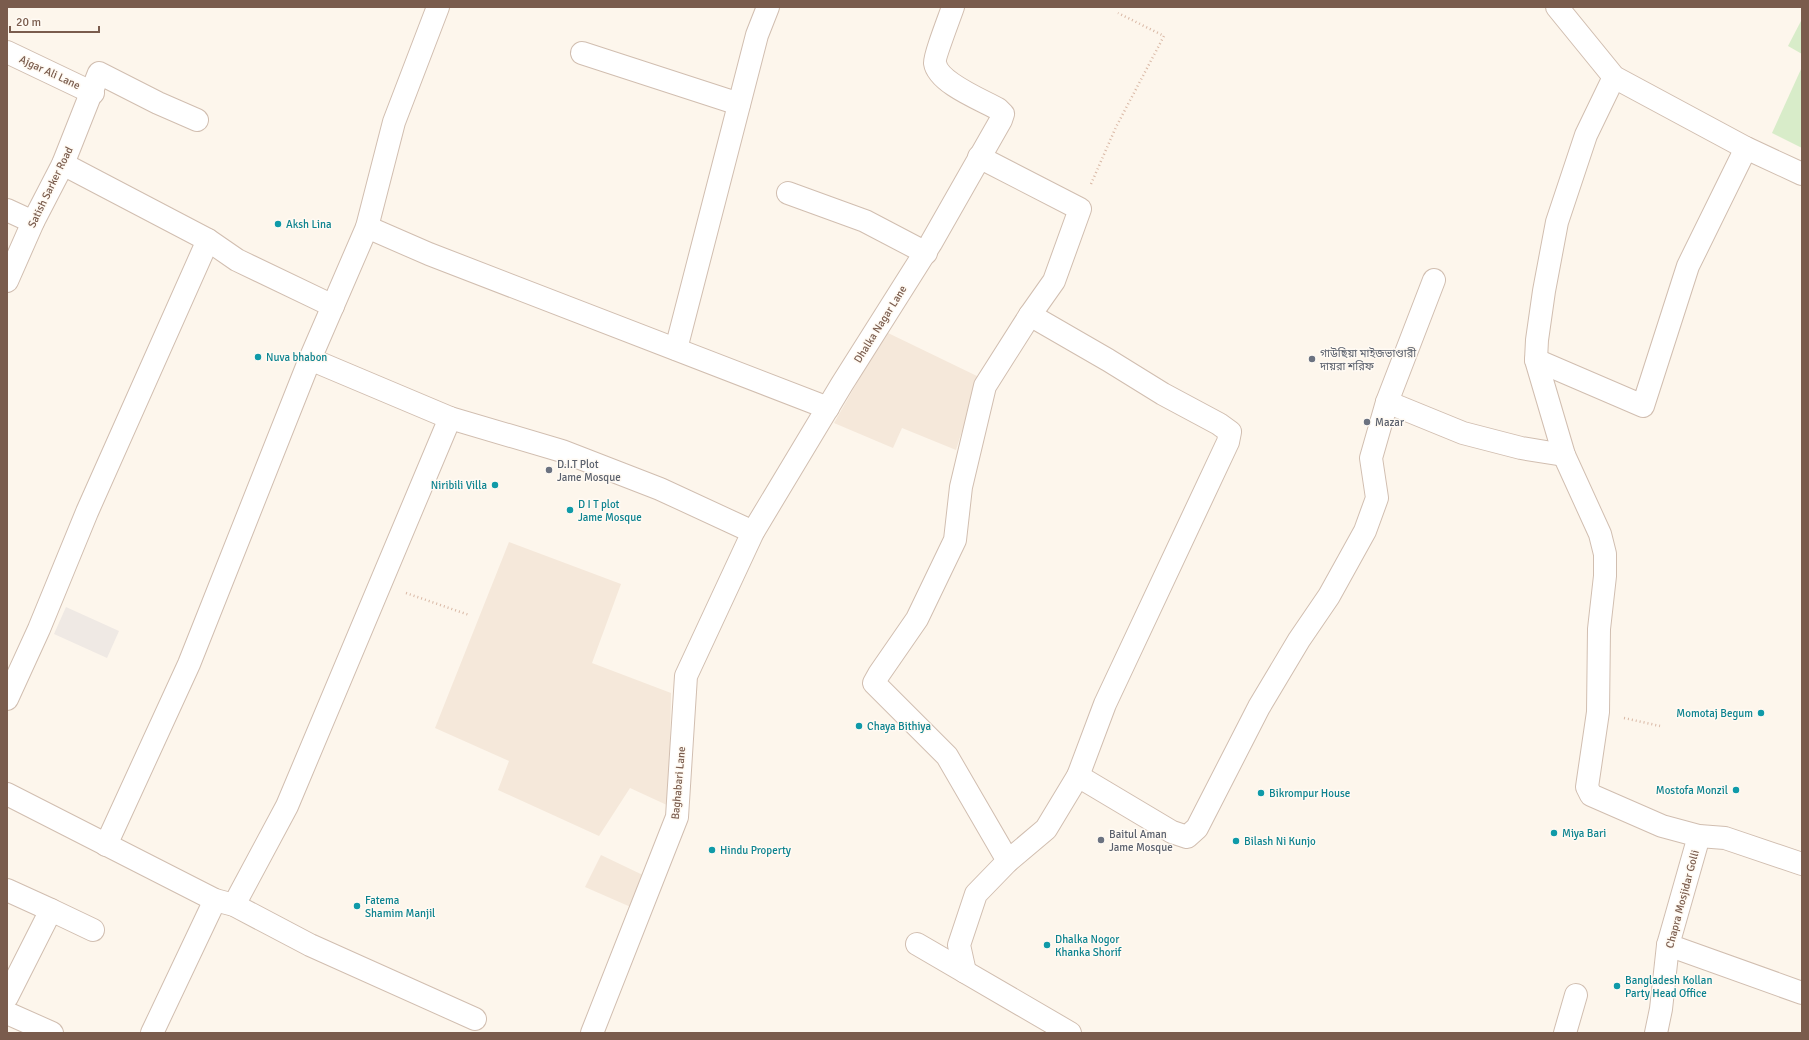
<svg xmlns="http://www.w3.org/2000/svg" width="1809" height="1040" viewBox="0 0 1809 1040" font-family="Signika,'Noto Sans Bengali',sans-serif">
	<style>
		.residential { fill: #f5e8da }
		.industrial { fill: #efe9e4 }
		.green { fill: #d8ecc9 }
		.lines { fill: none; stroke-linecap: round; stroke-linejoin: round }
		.street-casing { stroke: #d1beb0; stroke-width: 24 }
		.path { stroke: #d9b8a5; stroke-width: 2.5; stroke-dasharray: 1 3; stroke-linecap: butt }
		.street { stroke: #fff; stroke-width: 22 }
		.culture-dot { fill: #0f9aa8; stroke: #fffaf3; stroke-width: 1.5 }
		.worship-dot { fill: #6b7280; stroke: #fffaf3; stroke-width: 1.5 }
		.labels { text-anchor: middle; stroke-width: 3; stroke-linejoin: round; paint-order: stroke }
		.street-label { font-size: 11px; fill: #7a5c4d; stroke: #fffaf3 }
		.culture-label { font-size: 11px; fill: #0d838f; stroke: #fffaf3; text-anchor: start }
		.worship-label { font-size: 11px; fill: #5b616d; stroke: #fffaf3; text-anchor: start }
	</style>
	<rect width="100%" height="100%" fill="#fdf6ec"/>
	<g class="residential">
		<path d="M 886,332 L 979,377 L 956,450 L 902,428 L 893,448 L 834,423 Z"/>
		<path d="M 509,542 L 621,584 L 592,663 L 671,693 L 669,806 L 630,788 L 599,836 L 498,790 L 509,761 L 435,728 Z"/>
		<path d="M 601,855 L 647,877 L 633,908 L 585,887 Z"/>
	</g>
	<path class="industrial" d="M 66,607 L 119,631 L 107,658 L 54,634 Z"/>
	<g class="green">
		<path d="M 1802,19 L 1802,54 L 1788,46 Z"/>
		<path d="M 1802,67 L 1802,148 L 1772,133 Z"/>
	</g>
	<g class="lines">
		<defs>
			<g id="street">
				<path d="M 1557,7 L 1614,77 L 1746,148 L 1802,174"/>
				<path d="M 7,52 L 93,93"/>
				<path d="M 582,53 L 739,104"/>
				<path d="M 1614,77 L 1586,135 L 1557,222 L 1544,291 L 1537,340 L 1536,360 L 1564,455 L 1600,534 L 1605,554 L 1605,576 L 1599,629 L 1598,712 L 1587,787 L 1591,795 L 1662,826 L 1699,836 L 1725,838 L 1802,864"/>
				<path d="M 979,157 L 1080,209 L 1054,281 L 1030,315 L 985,386 L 961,487 L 955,540 L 917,619 L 879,674 L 874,683 L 947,756 L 1008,861"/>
				<path d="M 63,164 L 208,240 L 237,260 L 333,306"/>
				<path d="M 788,193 L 865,221 L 926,253"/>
				<path d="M 7,210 L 33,222"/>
				<path d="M 367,227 L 429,254 L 828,408"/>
				<path d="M 7,281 L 33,222 L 63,164 L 99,73 L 158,103 L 197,120"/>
				<path d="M 676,349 L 757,35 L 768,7"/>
				<path d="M 310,359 L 450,418 L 562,451 L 660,489 L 753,532"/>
				<path d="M 1536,360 L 1643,406 L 1688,266 L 1746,148"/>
				<path d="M 1387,402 L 1463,433 L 1521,448 L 1564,455"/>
				<path d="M 7,699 L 39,629 L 87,512 L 208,240"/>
				<path d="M 1078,776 L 1172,832 L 1187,837 L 1197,828 L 1259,707 L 1299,640 L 1329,596 L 1365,531 L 1377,498 L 1371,458 L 1387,402 L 1434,280"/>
				<path d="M 7,794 L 215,900 L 234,905 L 310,945 L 475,1019"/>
				<path d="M 106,845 L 189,664 L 310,359 L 367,227 L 394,122 L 438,7"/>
				<path d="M 7,890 L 51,910"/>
				<path d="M 234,905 L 287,806 L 450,418"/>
				<path d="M 917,944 L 1070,1033"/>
				<path d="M 1668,945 L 1802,993"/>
				<path d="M 965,972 L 959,945 L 976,894 L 1008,861 L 1046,829 L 1078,776 L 1105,704 L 1228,442 L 1230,432 L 1219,424 L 1163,394 L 1108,360 L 1030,315"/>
				<path d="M 7,997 L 51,910 L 93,930"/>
				<path d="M 7,1013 L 52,1033"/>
				<path d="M 152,1033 L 215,900"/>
				<path d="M 592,1033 L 677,817 L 686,676 L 753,532 L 842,384 L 931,243 L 1001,120 L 1003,114 L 998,109 C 982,100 938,83 935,63 C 934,57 950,16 953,7"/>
				<path d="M 1565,1033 L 1576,995"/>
				<path d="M 1656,1033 L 1661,1009 L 1668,945 L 1699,836"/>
			</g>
		</defs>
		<use href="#street" class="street-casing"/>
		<g class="path">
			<path d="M 1091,184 L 1116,127 L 1164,36 L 1118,13"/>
			<path d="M 406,593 L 469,615"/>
			<path d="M 1624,718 L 1660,726"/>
		</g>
		<use href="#street" class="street"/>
	</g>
	<g class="culture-dot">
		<circle cx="278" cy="224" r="4"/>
		<circle cx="258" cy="357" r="4"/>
		<circle cx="495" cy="485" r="4"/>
		<circle cx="570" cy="510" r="4"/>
		<circle cx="1761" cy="713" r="4"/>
		<circle cx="859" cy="726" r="4"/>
		<circle cx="1736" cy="790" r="4"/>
		<circle cx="1261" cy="793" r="4"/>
		<circle cx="1554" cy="833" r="4"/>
		<circle cx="1236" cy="841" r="4"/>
		<circle cx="712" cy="850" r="4"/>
		<circle cx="357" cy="906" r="4"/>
		<circle cx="1047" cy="945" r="4"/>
		<circle cx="1617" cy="986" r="4"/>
	</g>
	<g class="worship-dot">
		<circle cx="1312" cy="359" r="4"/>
		<circle cx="1367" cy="422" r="4"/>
		<circle cx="549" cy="470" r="4"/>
		<circle cx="1101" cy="840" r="4"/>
	</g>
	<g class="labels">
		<g class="street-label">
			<text transform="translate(50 72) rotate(25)" y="4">Ajgar Ali Lane</text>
			<text transform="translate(50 187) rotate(-64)" y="4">Satish Sarker Road</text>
			<text transform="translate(880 324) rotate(-58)" y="4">Dhalka Nagar Lane</text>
			<text transform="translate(678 783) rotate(-85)" y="4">Baghabari Lane</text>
			<text transform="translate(1682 899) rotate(-75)" y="4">Chapra Mosjidar Golli</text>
		</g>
		<g class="culture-label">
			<text x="286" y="228">Aksh Lina</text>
			<text x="266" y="361">Nuva bhabon</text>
			<text x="487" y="489" text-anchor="end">Niribili Villa</text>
			<text x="578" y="508">D I T plot<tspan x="578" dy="13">Jame Mosque</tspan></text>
			<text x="1753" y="717" text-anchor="end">Momotaj Begum</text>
			<text x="867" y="730">Chaya Bithiya</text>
			<text x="1728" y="794" text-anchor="end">Mostofa Monzil</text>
			<text x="1269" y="797">Bikrompur House</text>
			<text x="1562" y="837">Miya Bari</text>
			<text x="1244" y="845">Bilash Ni Kunjo</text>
			<text x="720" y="854">Hindu Property</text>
			<text x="365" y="904">Fatema<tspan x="365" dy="13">Shamim Manjil</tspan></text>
			<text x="1055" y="943">Dhalka Nogor<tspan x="1055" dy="13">Khanka Shorif</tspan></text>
			<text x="1625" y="984">Bangladesh Kollan<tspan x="1625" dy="13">Party Head Office</tspan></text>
		</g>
		<g class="worship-label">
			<text x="1320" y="357">গাউছিয়া মাইজভাণ্ডারী<tspan x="1320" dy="13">দায়রা শরিফ</tspan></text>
			<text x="1375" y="426">Mazar</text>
			<text x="557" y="468">D.I.T Plot<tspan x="557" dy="13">Jame Mosque</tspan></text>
			<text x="1109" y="838">Baitul Aman<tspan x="1109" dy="13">Jame Mosque</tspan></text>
		</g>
	</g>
	<rect width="1809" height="1040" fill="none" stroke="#7a5c4d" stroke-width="16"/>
	<path d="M10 26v6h89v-6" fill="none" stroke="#7a5c4d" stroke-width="2"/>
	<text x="16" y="26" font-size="12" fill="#7a5c4d" stroke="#fffaf3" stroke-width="3" paint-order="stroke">20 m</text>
</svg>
